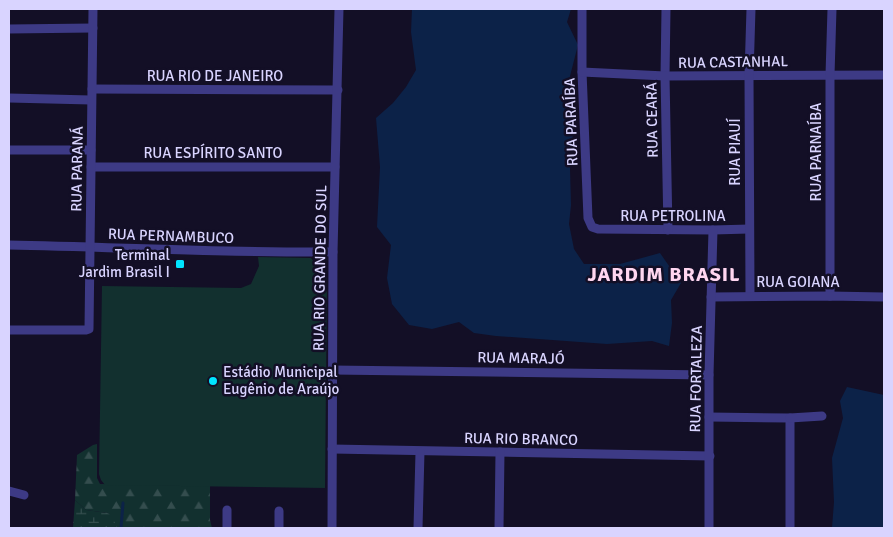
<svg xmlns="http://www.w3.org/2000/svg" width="893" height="537" viewBox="0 0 893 537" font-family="Signika,sans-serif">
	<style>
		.forest { fill: url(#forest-firs) }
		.wetland { fill: url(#wetland-marsh) }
		.garden { fill: #12302f }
		.water { fill: #0c2248 }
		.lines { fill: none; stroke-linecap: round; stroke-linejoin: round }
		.stream { stroke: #0c2248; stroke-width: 3 }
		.minor { stroke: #3d3a85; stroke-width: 9 }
		.poi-dot { fill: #00e5ff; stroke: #130f26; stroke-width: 2 }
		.labels { text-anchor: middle; stroke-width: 5; stroke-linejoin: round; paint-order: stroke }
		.street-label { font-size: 15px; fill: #d9d4ff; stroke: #130f26 }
		.poi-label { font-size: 15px; fill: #d9d4ff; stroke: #130f26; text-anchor: end }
		.district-label { font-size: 20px; font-weight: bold; letter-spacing: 1px; fill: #ffd6f0; stroke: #130f26 }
	</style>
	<defs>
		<pattern id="forest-firs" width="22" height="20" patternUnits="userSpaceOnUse" patternTransform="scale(1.25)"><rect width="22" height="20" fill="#12302f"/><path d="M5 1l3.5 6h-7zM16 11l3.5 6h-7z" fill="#344d4e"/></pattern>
		<pattern id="wetland-marsh" width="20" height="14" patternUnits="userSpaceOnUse" patternTransform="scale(1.25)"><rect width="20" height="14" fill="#12302f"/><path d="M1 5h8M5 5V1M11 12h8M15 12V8" fill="none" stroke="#344d4e"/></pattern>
	</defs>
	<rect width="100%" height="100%" fill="#130f26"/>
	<path class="forest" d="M 97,444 L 97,478 L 100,484 L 210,486 L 210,520 L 212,528 L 116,528 L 108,513 L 86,510 L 75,500 L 77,455 L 93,445 Z"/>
	<path class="wetland" d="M 75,500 L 86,510 L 108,513 L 114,519 L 116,528 L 73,528 Z"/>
	<path class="garden" d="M 258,257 L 311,258 L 327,278 L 325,488 L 105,485 L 101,480 L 99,474 L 102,286 L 241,288 L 251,284 L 259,266 Z"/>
	<g class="water">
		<path d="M 412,9 L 571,9 L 567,22 L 578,45 L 570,76 L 570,99 L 574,122 L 570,169 L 571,205 L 569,224 L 574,249 L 584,264 L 620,264 L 660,253 L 681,283 L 671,300 L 672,323 L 669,346 L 652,341 L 607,344 L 496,336 L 474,333 L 459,322 L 432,329 L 409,325 L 392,304 L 387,278 L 391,245 L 377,227 L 380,167 L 376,118 L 393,103 L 406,87 L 416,70 L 411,32 Z"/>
		<path d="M 847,387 L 884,395 L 884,528 L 832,528 L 834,502 L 832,458 L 843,418 L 840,401 Z"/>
	</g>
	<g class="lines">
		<path class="stream" d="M 121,528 L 123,503"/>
		<g class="minor">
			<path d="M 582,9 L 582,72 L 588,218 L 592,227 L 598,229 L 713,230 L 749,229"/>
			<path d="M 666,9 L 665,76 L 668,230"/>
			<path d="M 9,29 L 93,28"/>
			<path d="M 582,72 L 665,76 L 884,75"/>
			<path d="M 92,89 L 338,90"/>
			<path d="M 9,98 L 91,100"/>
			<path d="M 9,150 L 91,150"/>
			<path d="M 91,167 L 335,167"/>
			<path d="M 9,245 C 117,247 225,253 333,252"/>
			<path d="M 750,296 L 749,75 L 751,9"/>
			<path d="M 830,296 L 830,75 L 832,9"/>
			<path d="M 711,297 L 830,296 L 884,297"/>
			<path d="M 9,330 L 86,330 L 89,329 L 93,9"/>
			<path d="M 332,370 L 709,375"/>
			<path d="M 709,417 L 790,418 L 790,528"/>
			<path d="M 790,418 L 822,416"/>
			<path d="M 332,449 L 710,456"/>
			<path d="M 9,491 L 24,495"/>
			<path d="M 227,510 L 227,528"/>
			<path d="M 279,511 L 279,528"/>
			<path d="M 332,528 L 333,252 L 339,9"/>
			<path d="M 418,528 L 420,452"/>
			<path d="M 499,528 L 500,452"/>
			<path d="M 709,528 L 709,375 L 713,230"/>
		</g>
	</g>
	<g class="poi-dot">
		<rect x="175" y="259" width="10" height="10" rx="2.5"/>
		<circle cx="213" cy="381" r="5"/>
	</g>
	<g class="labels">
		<g class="street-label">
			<text transform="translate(733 62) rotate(-1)" y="5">RUA CASTANHAL</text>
			<text x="215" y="81">RUA RIO DE JANEIRO</text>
			<text transform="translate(652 120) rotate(-91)" y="5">RUA CEARÁ</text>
			<text transform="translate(571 122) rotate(-92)" y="5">RUA PARAÍBA</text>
			<text transform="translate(735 152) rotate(-90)" y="5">RUA PIAUÍ</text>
			<text transform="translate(816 152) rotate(-90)" y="5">RUA PARNAÍBA</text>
			<text x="213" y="158">RUA ESPÍRITO SANTO</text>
			<text transform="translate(77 169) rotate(-89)" y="5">RUA PARANÁ</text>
			<text x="673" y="221">RUA PETROLINA</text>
			<text transform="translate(171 236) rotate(2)" y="5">RUA PERNAMBUCO</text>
			<text transform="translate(320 268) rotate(-89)" y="5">RUA RIO GRANDE DO SUL</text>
			<text x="798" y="287">RUA GOIANA</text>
			<text transform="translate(521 358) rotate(1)" y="5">RUA MARAJÓ</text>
			<text transform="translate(696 379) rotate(-89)" y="5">RUA FORTALEZA</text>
			<text transform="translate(521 439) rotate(1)" y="5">RUA RIO BRANCO</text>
		</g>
		<g class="poi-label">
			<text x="170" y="260">Terminal<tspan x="170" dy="17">Jardim Brasil I</tspan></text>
			<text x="223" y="377" text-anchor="start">Estádio Municipal<tspan x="223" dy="17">Eugênio de Araújo</tspan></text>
		</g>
		<g class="district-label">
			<text x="664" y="281">JARDIM BRASIL</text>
		</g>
	</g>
	<rect width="893" height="537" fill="none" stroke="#d9d4ff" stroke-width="20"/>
</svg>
